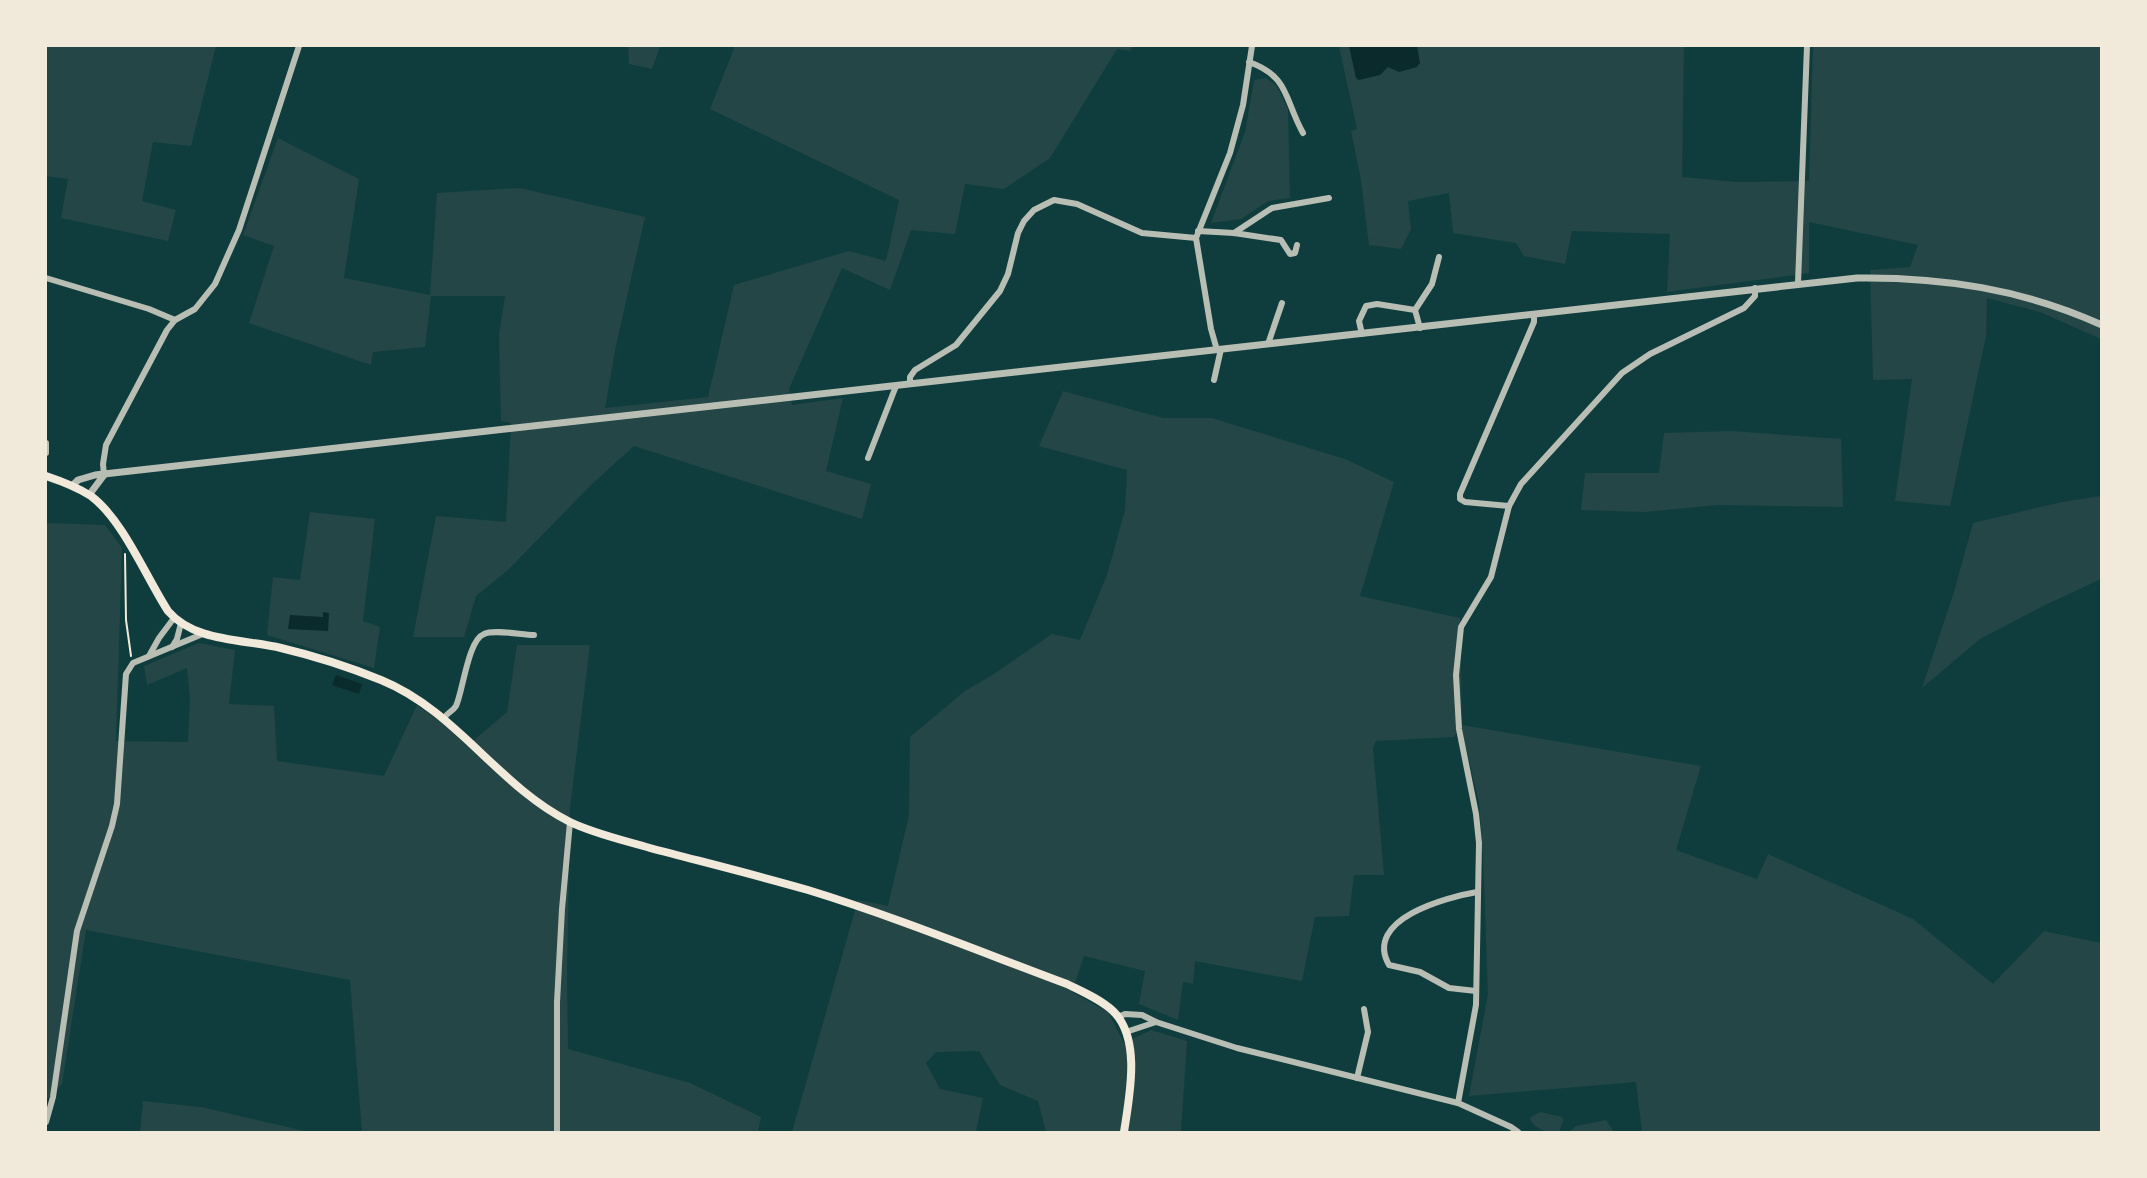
<svg xmlns="http://www.w3.org/2000/svg" width="2147" height="1178" viewBox="0 0 2147 1178" font-family="'Sofia Sans Condensed',sans-serif">
	<style>
		.green { fill: #244646 }
		.water { fill: #0a2a2b }
		.lines { fill: none; stroke-linecap: round; stroke-linejoin: round }
		.path { stroke: #f1e9da; stroke-width: 2 }
		.minor { stroke: #b8beb3; stroke-width: 6 }
		.tertiary { stroke: #b8beb3; stroke-width: 7 }
		.secondary { stroke: #f1e9da; stroke-width: 8 }
	</style>
	<rect width="100%" height="100%" fill="#0f3d3e"/>
	<g class="green">
		<path d="M 46,46 L 216,46 L 191,146 L 153,142 L 142,201 L 176,210 L 168,241 L 61,218 L 68,179 L 46,176 Z"/>
		<path d="M 628,46 L 660,46 L 652,69 L 629,64 Z"/>
		<path d="M 735,46 L 1133,46 L 1130,51 L 1117,49 L 1050,158 L 1004,189 L 965,184 L 955,234 L 911,230 L 890,290 L 842,268 L 789,389 L 792,405 L 843,398 L 826,471 L 871,484 L 862,519 L 634,446 L 591,485 L 508,570 L 476,596 L 464,637 L 413,637 L 436,516 L 506,522 L 511,423 L 501,421 L 499,335 L 505,296 L 431,296 L 425,347 L 373,352 L 371,365 L 249,323 L 274,246 L 243,235 L 278,138 L 359,179 L 344,278 L 430,295 L 437,193 L 520,188 L 645,217 L 616,346 L 605,408 L 708,397 L 734,285 L 849,251 L 886,261 L 899,200 L 710,109 Z"/>
		<path d="M 1339,46 L 1684,46 L 1682,177 L 1736,182 L 1809,181 L 1813,46 L 2101,46 L 2101,339 L 2040,312 L 1987,298 L 1986,336 L 1950,506 L 1895,501 L 1912,379 L 1873,380 L 1870,270 L 1910,267 L 1918,245 L 1809,222 L 1809,273 L 1667,292 L 1670,234 L 1572,231 L 1565,264 L 1524,256 L 1516,243 L 1453,233 L 1449,193 L 1408,201 L 1411,229 L 1401,249 L 1369,245 L 1361,180 L 1351,131 L 1357,129 Z"/>
		<path d="M 1266,78 L 1276,85 L 1288,109 L 1290,198 L 1268,201 L 1241,219 L 1211,223 L 1245,132 L 1254,80 Z"/>
		<path d="M 1063,391 L 1163,418 L 1212,418 L 1345,459 L 1394,482 L 1360,596 L 1460,618 L 1462,725 L 1701,766 L 1676,850 L 1757,879 L 1768,854 L 1913,919 L 1993,984 L 2044,931 L 2101,943 L 2101,1132 L 1642,1132 L 1636,1082 L 1469,1096 L 1488,994 L 1483,854 L 1479,803 L 1461,726 L 1454,737 L 1376,741 L 1373,748 L 1384,875 L 1354,875 L 1349,916 L 1315,917 L 1302,981 L 1195,961 L 1193,984 L 1183,982 L 1178,1020 L 1139,1004 L 1145,971 L 1084,956 L 1072,992 L 1108,1012 L 1124,1043 L 1151,1030 L 1187,1041 L 1181,1132 L 1046,1132 L 1038,1101 L 1000,1085 L 979,1051 L 936,1052 L 926,1063 L 940,1089 L 983,1098 L 976,1132 L 792,1132 L 858,900 L 888,906 L 909,815 L 910,737 L 965,691 L 994,674 L 1052,634 L 1080,640 L 1107,575 L 1125,510 L 1127,470 L 1039,446 Z"/>
		<path d="M 1731,431 L 1841,439 L 1843,507 L 1718,505 L 1644,512 L 1581,510 L 1585,473 L 1659,473 L 1664,433 Z"/>
		<path d="M 2101,496 L 2101,579 L 2043,606 L 1980,639 L 1922,688 L 1954,592 L 1973,523 L 2062,502 Z"/>
		<path d="M 310,512 L 375,519 L 363,621 L 380,627 L 374,668 L 267,635 L 273,577 L 300,580 Z"/>
		<path d="M 46,523 L 105,525 L 122,548 L 116,741 L 188,742 L 190,698 L 187,668 L 147,685 L 144,666 L 199,643 L 235,650 L 229,704 L 274,706 L 277,761 L 384,776 L 417,705 L 447,727 L 467,746 L 507,712 L 517,645 L 590,645 L 570,808 L 567,972 L 568,1049 L 690,1083 L 761,1117 L 758,1132 L 362,1132 L 350,980 L 86,930 L 62,1084 L 46,1100 Z"/>
		<path d="M 143,1101 L 201,1107 L 309,1132 L 140,1132 Z"/>
		<path d="M 1541,1112 L 1562,1117 L 1563,1121 L 1559,1132 C 1548,1133 1536,1130 1530,1119 L 1532,1116 Z"/>
		<path d="M 1606,1120 L 1614,1132 L 1569,1132 L 1576,1126 Z"/>
	</g>
	<g class="water">
		<path d="M 1349,46 L 1417,46 L 1420,63 L 1417,67 L 1399,72 L 1388,67 L 1380,75 L 1359,80 L 1356,78 Z"/>
		<path d="M 323,612 L 329,613 L 328,631 L 288,629 L 290,615 L 323,617 Z"/>
		<path d="M 336,675 L 362,684 L 359,694 L 332,685 Z"/>
	</g>
	<g class="lines">
		<path class="path" d="M 125,554 L 126,620 L 131,656"/>
		<g class="minor">
			<path d="M 1249,62 C 1290,77 1284,99 1303,133"/>
			<path d="M 1198,231 L 1234,233 L 1281,240 L 1290,254 L 1295,253 L 1297,245"/>
			<path d="M 1234,233 L 1272,208 L 1329,198"/>
			<path d="M 46,278 L 149,309 L 175,320"/>
			<path d="M 1798,283 L 1807,46"/>
			<path d="M 1415,310 L 1432,284 L 1439,257"/>
			<path d="M 1362,334 L 1359,321 L 1366,306 L 1377,304 L 1415,310 L 1420,328"/>
			<path d="M 1268,344 L 1282,303"/>
			<path d="M 1217,350 L 1211,329 L 1196,238 L 1230,153 L 1243,105 L 1252,46"/>
			<path d="M 1214,380 L 1221,349"/>
			<path d="M 910,384 L 910,377 L 915,370 L 956,345 L 1000,291 L 1008,274 L 1018,233 L 1024,221 L 1034,210 L 1054,200 L 1077,204 L 1142,233 L 1196,238"/>
			<path d="M 46,443 L 46,453"/>
			<path d="M 868,458 L 896,386"/>
			<path d="M 104,475 L 103,464 L 106,445 L 167,330 L 175,320 L 195,309 L 215,284 L 239,230 L 299,46"/>
			<path d="M 1509,506 L 1465,502 L 1460,499 L 1460,494 L 1534,322 L 1534,315"/>
			<path d="M 172,647 L 177,639 L 181,623"/>
			<path d="M 149,656 L 159,638 L 174,618"/>
			<path d="M 444,718 C 447,713 453,711 456,706 C 463,691 468,640 484,634 C 494,629 522,635 534,635"/>
			<path d="M 1476,991 L 1449,988 L 1420,972 L 1389,965 C 1363,919 1447,897 1477,892"/>
			<path d="M 1118,1017 L 1125,1014 L 1142,1015 L 1156,1022 L 1237,1048 L 1458,1103 L 1511,1127 L 1518,1132"/>
			<path d="M 1126,1032 L 1156,1022"/>
			<path d="M 1357,1078 L 1368,1032 L 1364,1009"/>
			<path d="M 1458,1103 L 1476,1005 L 1479,843 L 1476,814 L 1459,729 L 1456,675 L 1461,627 L 1491,577 L 1509,506 L 1521,484 L 1622,373 L 1650,354 L 1744,308 L 1755,296 L 1755,288"/>
			<path d="M 46,1122 L 53,1097 L 77,931 L 112,826 L 117,804 L 126,674 L 133,663 L 205,633"/>
			<path d="M 557,1132 L 557,1002 L 562,909 L 570,822"/>
		</g>
		<g class="tertiary">
			<path d="M 72,486 L 78,480 L 95,475 L 1857,278 C 1942,277 2023,289 2102,325"/>
			<path d="M 89,495 L 104,475"/>
		</g>
		<path class="secondary" d="M 46,476 C 61,481 77,487 91,496 C 123,520 146,577 168,611 C 194,642 244,639 281,648 C 315,656 349,667 381,680 C 457,711 498,786 570,822 C 595,834 623,840 650,848 C 703,862 756,875 808,890 C 896,917 981,952 1067,984 C 1083,992 1100,999 1113,1011 C 1142,1039 1129,1098 1124,1132"/>
	</g>
	<rect width="2147" height="1178" fill="none" stroke="#f1e9da" stroke-width="94"/>
</svg>
